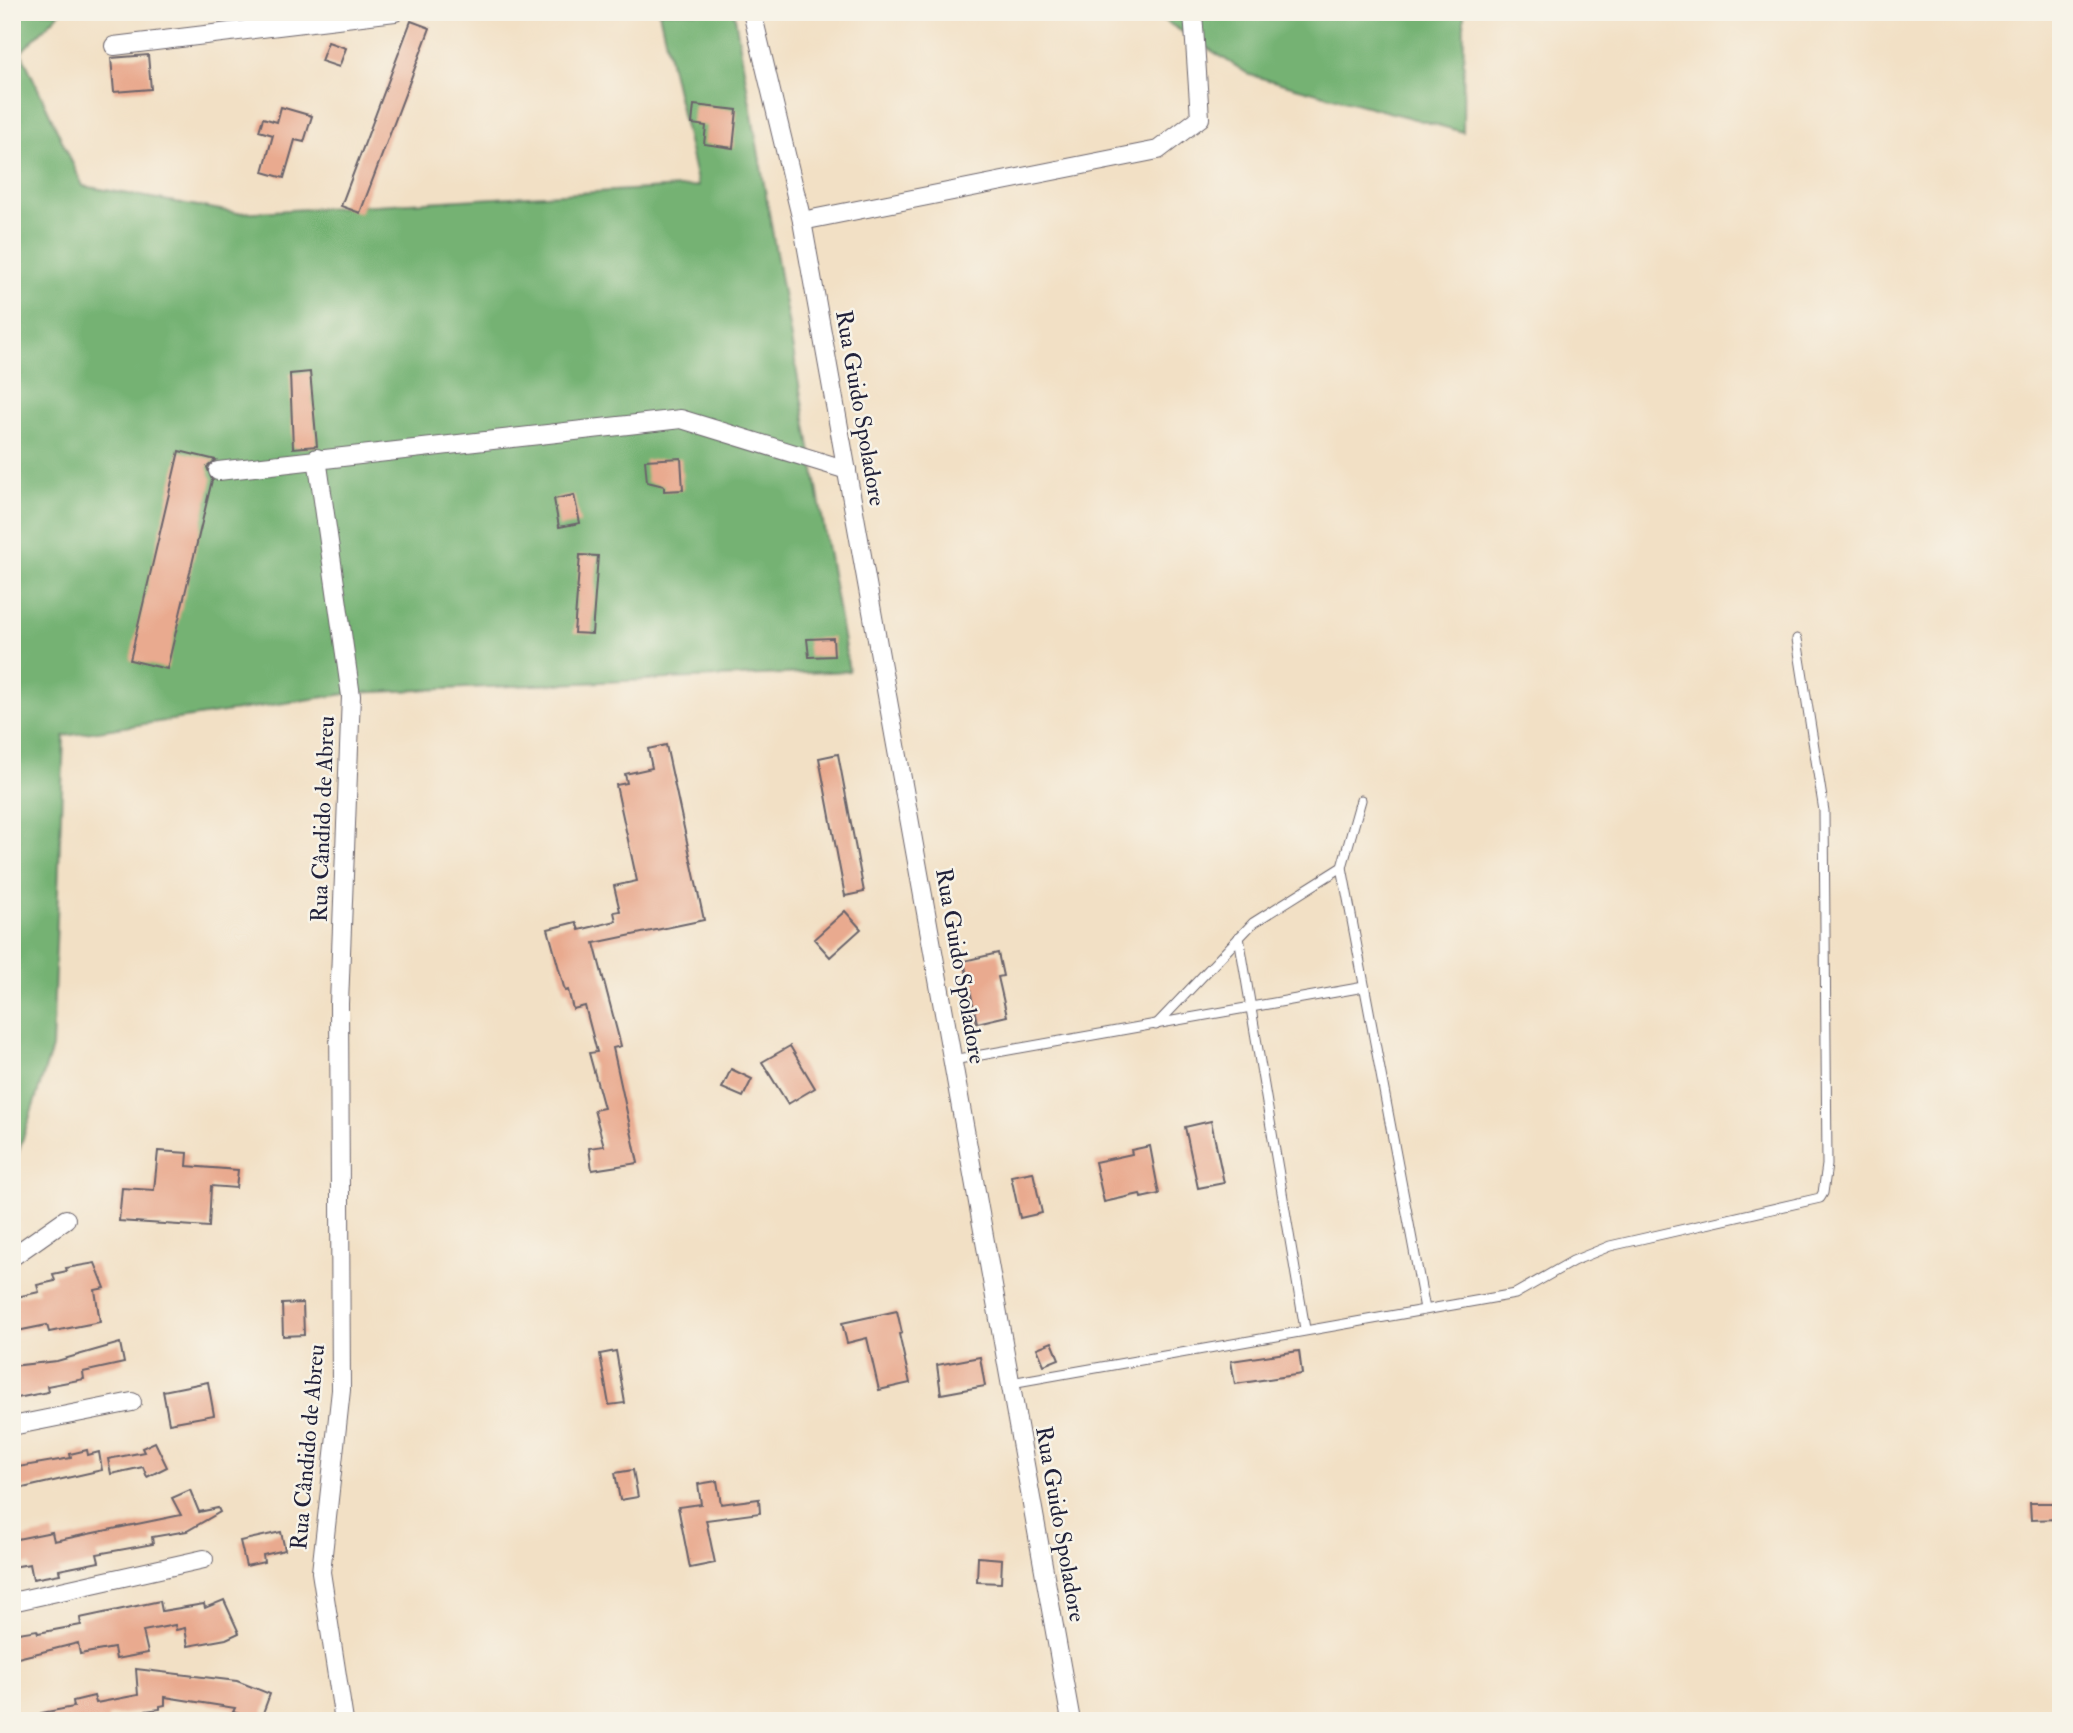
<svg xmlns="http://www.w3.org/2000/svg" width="2073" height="1733" viewBox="0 0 2073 1733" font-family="'IM FELL Double Pica',serif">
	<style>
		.forest { fill: #75b273; stroke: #4c6a57; stroke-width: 2 }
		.building { fill: #e9aa8f }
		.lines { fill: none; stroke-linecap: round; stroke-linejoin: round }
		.service-casing { stroke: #6b646b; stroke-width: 11 }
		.minor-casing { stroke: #6b646b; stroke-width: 20 }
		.service { stroke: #fff; stroke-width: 9 }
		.minor { stroke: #fff; stroke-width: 18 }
		.labels { text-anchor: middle; stroke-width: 5; stroke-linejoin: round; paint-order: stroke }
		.street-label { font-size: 23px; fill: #22223b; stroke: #f7f3e8 }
	</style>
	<rect width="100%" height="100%" fill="#f7f3e8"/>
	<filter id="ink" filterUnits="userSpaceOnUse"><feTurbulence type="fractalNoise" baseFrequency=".0143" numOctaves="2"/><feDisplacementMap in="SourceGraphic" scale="14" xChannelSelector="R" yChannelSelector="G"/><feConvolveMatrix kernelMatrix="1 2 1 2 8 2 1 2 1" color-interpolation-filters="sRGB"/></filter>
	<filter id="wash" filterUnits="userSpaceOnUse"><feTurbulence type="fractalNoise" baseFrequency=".00686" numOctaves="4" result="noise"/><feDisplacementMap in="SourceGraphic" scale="28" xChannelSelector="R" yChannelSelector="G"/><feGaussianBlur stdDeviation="1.57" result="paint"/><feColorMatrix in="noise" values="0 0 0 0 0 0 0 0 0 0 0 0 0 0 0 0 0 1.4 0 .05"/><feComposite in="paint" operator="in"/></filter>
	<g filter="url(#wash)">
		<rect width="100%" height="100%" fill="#f2e0c5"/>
		<g class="forest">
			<path d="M 12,12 L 61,12 L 21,52 L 83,186 L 238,213 L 698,186 L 659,12 L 734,12 L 849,671 L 352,693 L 64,736 L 52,1048 L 12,1172 Z"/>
			<path d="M 1151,12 L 1464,12 L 1463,132 L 1250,75 Z"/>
		</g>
		<g id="blocks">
			<g class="building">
				<path d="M 411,21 L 430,28 L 360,213 L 341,206 Z"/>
				<path d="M 328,42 L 346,48 L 339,67 L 321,61 Z"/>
				<path d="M 148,55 L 151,89 L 114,92 L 111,58 Z"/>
				<path d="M 694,105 L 737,110 L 733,148 L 704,144 L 706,126 L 692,124 Z"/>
				<path d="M 281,107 L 312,116 L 304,142 L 295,140 L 284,178 L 263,172 L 273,135 L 259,131 L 263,118 L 277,122 Z"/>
				<path d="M 310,372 L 317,446 L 293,448 L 290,374 Z"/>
				<path d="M 179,451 L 216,460 L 207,467 L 212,480 L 167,669 L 130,660 Z"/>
				<path d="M 681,458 L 683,490 L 664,491 L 664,486 L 647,482 L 645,460 Z"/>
				<path d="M 574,495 L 580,523 L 559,527 L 554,499 Z"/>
				<path d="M 580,555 L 598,556 L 592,634 L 574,633 Z"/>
				<path d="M 833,638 L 834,656 L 809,657 L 807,639 Z"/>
				<path d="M 666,745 L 704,920 L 594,943 L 621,1046 L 613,1048 L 638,1163 L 592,1170 L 589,1148 L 604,1146 L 594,1110 L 604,1108 L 589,1053 L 597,1052 L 585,1006 L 573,1009 L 568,990 L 565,991 L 548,929 L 576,922 L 579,930 L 616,921 L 614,912 L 620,911 L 614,886 L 637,881 L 616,785 L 627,783 L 625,774 L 652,768 L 648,749 Z"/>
				<path d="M 838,754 L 864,892 L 845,896 L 819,758 Z"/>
				<path d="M 845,911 L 861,929 L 830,957 L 814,939 Z"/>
				<path d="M 998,953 L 1003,976 L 998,977 L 1007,1016 L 977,1023 L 964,961 Z"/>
				<path d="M 790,1046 L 815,1088 L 788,1104 L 762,1062 Z"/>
				<path d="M 731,1069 L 752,1079 L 743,1097 L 722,1088 Z"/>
				<path d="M 1211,1121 L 1224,1183 L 1198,1188 L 1185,1127 Z"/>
				<path d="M 1150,1146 L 1159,1194 L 1141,1198 L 1140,1194 L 1104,1202 L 1095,1162 L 1132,1154 L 1131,1150 Z"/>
				<path d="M 158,1151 L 188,1153 L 187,1166 L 238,1170 L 236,1188 L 211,1186 L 209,1227 L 119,1221 L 122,1188 L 154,1190 Z"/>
				<path d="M 1033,1172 L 1042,1213 L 1020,1218 L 1011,1176 Z"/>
				<path d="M 95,1263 L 105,1288 L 95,1290 L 100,1322 L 49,1332 L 47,1325 L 12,1332 L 12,1298 L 39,1292 L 37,1285 L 55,1281 L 53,1274 L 67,1271 L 66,1268 Z"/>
				<path d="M 303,1303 L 304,1335 L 283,1336 L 282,1304 Z"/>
				<path d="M 897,1311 L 902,1333 L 899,1334 L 910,1383 L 879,1390 L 867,1338 L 847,1343 L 842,1323 Z"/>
				<path d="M 1052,1342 L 1059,1359 L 1044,1365 L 1037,1348 Z"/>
				<path d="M 120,1343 L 124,1363 L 83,1372 L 84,1379 L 47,1386 L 48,1392 L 12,1399 L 12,1366 L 57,1361 Z"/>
				<path d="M 616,1351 L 625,1403 L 609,1405 L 600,1354 Z"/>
				<path d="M 1299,1351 L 1302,1374 L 1235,1384 L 1231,1361 Z"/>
				<path d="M 980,1357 L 985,1386 L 941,1394 L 937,1365 Z"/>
				<path d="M 208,1382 L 214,1415 L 169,1423 L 163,1391 Z"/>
				<path d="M 155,1442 L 167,1467 L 147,1477 L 143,1467 L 111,1474 L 108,1459 L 144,1452 L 142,1448 Z"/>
				<path d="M 87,1450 L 88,1455 L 99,1452 L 102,1470 L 14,1490 L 12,1468 L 71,1458 L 70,1454 Z"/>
				<path d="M 633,1470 L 638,1497 L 620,1500 L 615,1473 Z"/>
				<path d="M 717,1481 L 721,1504 L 759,1499 L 760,1513 L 706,1520 L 715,1563 L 690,1568 L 678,1507 L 701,1504 L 698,1484 Z"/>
				<path d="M 190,1490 L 199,1512 L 218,1508 L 220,1512 L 187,1531 L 152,1537 L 153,1544 L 97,1554 L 99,1562 L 59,1570 L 60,1574 L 33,1579 L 30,1564 L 12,1567 L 12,1540 L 52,1532 L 54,1541 L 181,1515 L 172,1498 Z"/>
				<path d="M 2030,1503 L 2060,1503 L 2060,1519 L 2031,1520 Z"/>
				<path d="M 281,1532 L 285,1550 L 263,1555 L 264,1562 L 246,1566 L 240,1541 Z"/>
				<path d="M 978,1557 L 1002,1559 L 1001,1583 L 977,1582 Z"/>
				<path d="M 224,1600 L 239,1633 L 226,1639 L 188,1646 L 185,1628 L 176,1630 L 175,1625 L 143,1631 L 148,1653 L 116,1659 L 114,1648 L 80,1654 L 78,1643 L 14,1659 L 12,1634 L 37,1630 L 38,1633 L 81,1625 L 80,1618 L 160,1601 L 162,1611 L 204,1604 L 205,1608 Z"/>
				<path d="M 136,1669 L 237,1681 L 270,1694 L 260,1721 L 233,1712 L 235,1708 L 165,1697 L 165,1705 L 160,1706 L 160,1709 L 108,1716 L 108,1721 L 42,1721 L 41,1713 L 74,1707 L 73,1701 L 94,1696 L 96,1703 L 138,1695 Z"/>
			</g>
		</g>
	</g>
	<g filter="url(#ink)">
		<use href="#blocks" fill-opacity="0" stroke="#6b646b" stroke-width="2"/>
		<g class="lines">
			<defs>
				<g id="service">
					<path d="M 1342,867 L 1425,1309"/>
					<path d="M 1239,937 L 1305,1329"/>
					<path d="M 1156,1025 L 1253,923 L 1342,867 L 1361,800"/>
					<path d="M 953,1060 L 1364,987"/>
					<path d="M 1011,1383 L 1515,1294 L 1573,1261 L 1610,1246 L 1820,1198 L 1823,1193 L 1827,1165 L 1824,811 L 1797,639"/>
				</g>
				<g id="minor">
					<path d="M 752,12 L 802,221 L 1071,1721"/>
					<path d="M 114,46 L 395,12"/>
					<path d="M 802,221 L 1158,150 L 1200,118 L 1193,12"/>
					<path d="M 317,458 L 351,696 L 339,1004 L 341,1390 L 321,1572 L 344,1721"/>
					<path d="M 218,471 L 681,419 L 847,470"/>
					<path d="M 12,1257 L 66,1219"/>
					<path d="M 12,1426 L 132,1402"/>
					<path d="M 12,1602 L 204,1559"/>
				</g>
			</defs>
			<use href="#service" class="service-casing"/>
			<use href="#minor" class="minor-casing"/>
			<use href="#service" class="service"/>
			<use href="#minor" class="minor"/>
		</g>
	</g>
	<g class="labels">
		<g class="street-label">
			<text transform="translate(861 408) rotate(80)" y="8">Rua Guido Spoladore</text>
			<text transform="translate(322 819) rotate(-88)" y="8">Rua Cândido de Abreu</text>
			<text transform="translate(961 966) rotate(80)" y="8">Rua Guido Spoladore</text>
			<text transform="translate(307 1447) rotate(-85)" y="8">Rua Cândido de Abreu</text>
			<text transform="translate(1061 1524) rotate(80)" y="8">Rua Guido Spoladore</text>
		</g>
	</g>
	<rect width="2073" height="1733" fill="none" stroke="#f7f3e8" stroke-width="42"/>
</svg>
